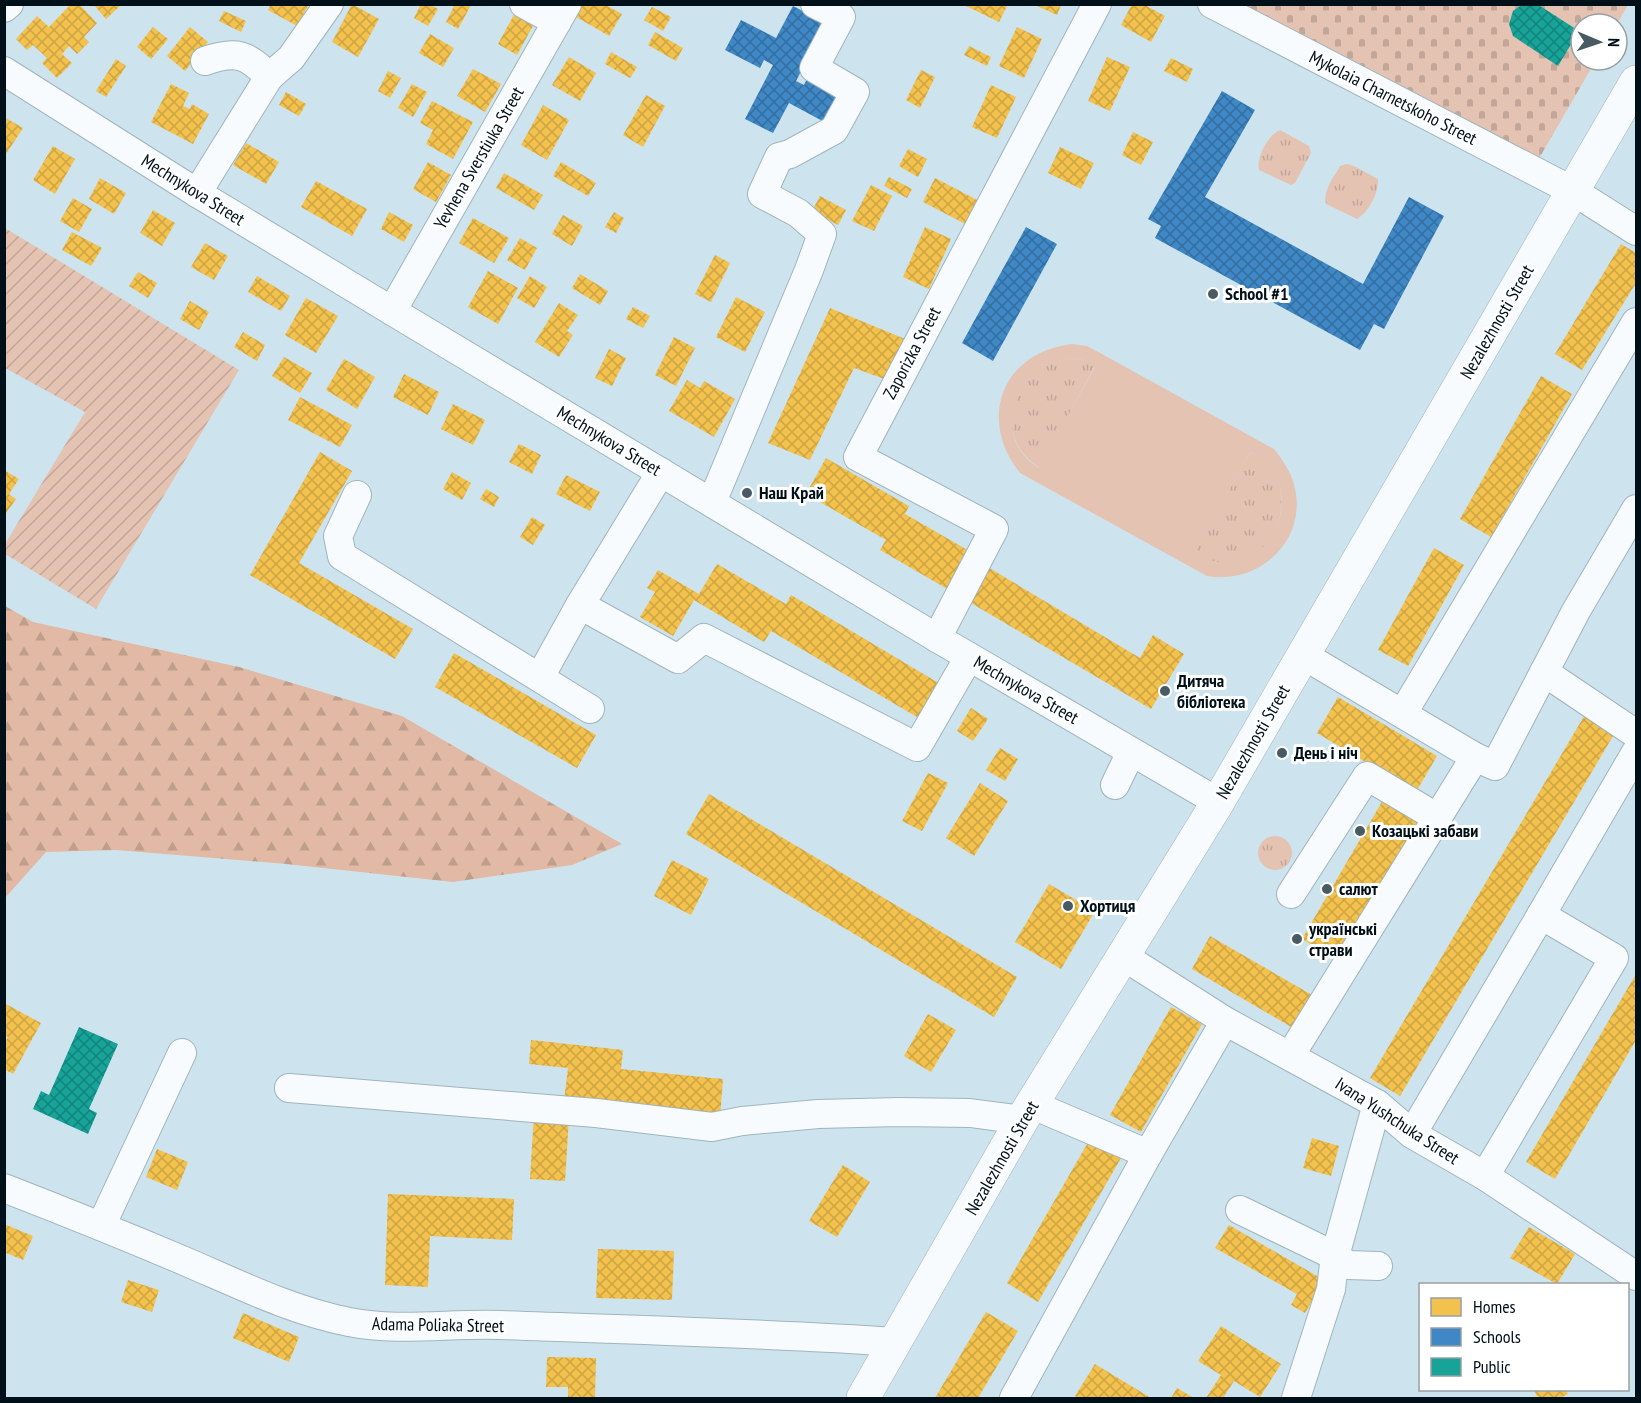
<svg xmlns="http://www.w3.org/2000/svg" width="1641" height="1403" viewBox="0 0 1641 1403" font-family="'PT Sans Narrow',sans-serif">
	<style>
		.grass { fill: url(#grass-tufts) }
		.forest { fill: url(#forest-firs) }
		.cemetery { fill: url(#cemetery-stones) }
		.garden { fill: url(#garden-furrows) }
		.pitch { fill: #e4c3b2; fill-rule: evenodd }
		.homes { fill: url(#homes-cross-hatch) }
		.schools { fill: url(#schools-cross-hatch) }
		.public { fill: url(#public-cross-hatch) }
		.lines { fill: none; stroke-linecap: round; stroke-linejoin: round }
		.minor-casing { stroke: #9fb4bd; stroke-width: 30 }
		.major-casing { stroke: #9fb4bd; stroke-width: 34 }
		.minor { stroke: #f8fbfd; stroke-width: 28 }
		.major { stroke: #f8fbfd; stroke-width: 33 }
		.poi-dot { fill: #485a63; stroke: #fff; stroke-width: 2 }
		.labels { text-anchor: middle; stroke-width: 6; stroke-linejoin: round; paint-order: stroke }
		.street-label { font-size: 18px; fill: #001018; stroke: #fff }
		.poi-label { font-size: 18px; font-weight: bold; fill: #001018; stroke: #fff; text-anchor: start }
	</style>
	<defs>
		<pattern id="grass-tufts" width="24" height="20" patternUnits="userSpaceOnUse" patternTransform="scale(1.5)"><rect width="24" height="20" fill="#e4c3b2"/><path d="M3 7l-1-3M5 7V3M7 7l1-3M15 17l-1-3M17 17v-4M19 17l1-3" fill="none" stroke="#c2a698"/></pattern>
		<pattern id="forest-firs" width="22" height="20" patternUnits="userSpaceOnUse" patternTransform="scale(1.5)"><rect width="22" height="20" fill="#e1b9a4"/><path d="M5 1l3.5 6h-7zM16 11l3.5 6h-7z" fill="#bf9e8c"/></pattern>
		<pattern id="cemetery-stones" width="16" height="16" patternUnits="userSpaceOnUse" patternTransform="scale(1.5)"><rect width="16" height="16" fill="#e4c3b2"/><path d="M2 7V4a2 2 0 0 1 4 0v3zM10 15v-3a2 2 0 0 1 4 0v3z" fill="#c2a698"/></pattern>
		<pattern id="garden-furrows" width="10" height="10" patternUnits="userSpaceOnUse" patternTransform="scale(1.5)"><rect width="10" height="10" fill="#e4c3b2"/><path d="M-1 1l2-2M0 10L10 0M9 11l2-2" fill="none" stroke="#c2a698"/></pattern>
		<pattern id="homes-cross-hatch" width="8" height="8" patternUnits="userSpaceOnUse" patternTransform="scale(1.5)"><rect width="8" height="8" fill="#f2c14e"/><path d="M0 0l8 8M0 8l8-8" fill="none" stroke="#cea543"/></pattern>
		<pattern id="schools-cross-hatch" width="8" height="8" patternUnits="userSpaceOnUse" patternTransform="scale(1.5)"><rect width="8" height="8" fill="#3f88c5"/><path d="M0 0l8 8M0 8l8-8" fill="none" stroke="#326e9f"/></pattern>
		<pattern id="public-cross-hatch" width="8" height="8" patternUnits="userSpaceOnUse" patternTransform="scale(1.5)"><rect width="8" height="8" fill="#17a398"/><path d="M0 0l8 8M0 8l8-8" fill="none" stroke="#12837b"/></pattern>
	</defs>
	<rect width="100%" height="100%" fill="#cde4ef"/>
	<g class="grass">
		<path d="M 1280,130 L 1309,146 L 1311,153 L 1295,183 L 1291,185 L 1259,170 C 1256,157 1268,135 1280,130 Z"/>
		<path d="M 1347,164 L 1354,166 L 1378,179 C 1379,192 1369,212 1357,219 L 1326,204 C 1323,190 1334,177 1340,166 Z"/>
		<path d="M 1072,358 L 1083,360 L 1095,366 L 1040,468 C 988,437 1013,365 1072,358 Z"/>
		<path d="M 1250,452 C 1255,455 1262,458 1266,462 C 1301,497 1273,569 1221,564 C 1211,563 1203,558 1194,554 Z"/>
		<circle cx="1275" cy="853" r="17"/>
	</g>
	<path class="forest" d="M 5,606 L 33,622 L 239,667 L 402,716 L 622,844 L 572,865 L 453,882 L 286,864 L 116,850 L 46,852 L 5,898 Z"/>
	<path class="cemetery" d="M 1245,5 L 1628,5 L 1617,24 L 1581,24 L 1581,60 L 1596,60 L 1537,162 Z"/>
	<path class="garden" d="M 5,228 L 239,370 L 96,609 L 5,554 L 5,544 L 85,412 L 5,368 Z"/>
	<path class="pitch" d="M 1072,344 L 1087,346 L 1102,354 L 1274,449 C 1282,459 1289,469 1293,481 C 1311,536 1262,586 1207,576 L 1020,473 C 977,419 1002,352 1072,344 ZM 1072,358 L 1083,360 L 1095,367 L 1039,468 C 988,437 1014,365 1072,358 ZM 1250,452 C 1319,487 1264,595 1195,553 Z"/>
	<g class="homes">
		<path d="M 71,4 L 79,4 L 97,23 L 84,37 L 89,42 L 77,54 L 69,46 L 62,54 L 72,63 L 57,78 L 42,63 L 47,58 L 33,45 L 27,50 L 16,39 L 37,16 L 49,27 Z"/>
		<path d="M 93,4 L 122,4 L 106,19 Z"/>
		<path d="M 271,4 L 309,4 L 297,26 L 268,10 Z"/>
		<path d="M 352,4 L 379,19 L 358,57 L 332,42 Z"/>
		<path d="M 421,4 L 429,4 L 438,9 L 428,26 L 414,18 Z"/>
		<path d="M 455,4 L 471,5 L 458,29 L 446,22 Z"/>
		<path d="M 580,4 L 604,4 L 622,14 L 609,36 L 573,15 Z"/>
		<path d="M 1132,4 L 1143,4 L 1165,16 L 1151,42 L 1121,25 Z"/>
		<path d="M 964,5 L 1005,5 L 1007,6 L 999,22 Z"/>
		<path d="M 1035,5 L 1061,5 L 1057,15 Z"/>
		<path d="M 652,7 L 671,17 L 663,31 L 644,20 Z"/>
		<path d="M 224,11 L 246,21 L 241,32 L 219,21 Z"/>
		<path d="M 515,13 L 534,24 L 517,55 L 498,44 Z"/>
		<path d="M 153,27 L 168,39 L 151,59 L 137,47 Z"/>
		<path d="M 190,27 L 208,42 L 185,71 L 167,56 Z"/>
		<path d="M 1017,27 L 1042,39 L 1024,78 L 999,66 Z"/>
		<path d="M 655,32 L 683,48 L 676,61 L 648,45 Z"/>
		<path d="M 430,34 L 454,48 L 443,67 L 419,53 Z"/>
		<path d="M 969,46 L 991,57 L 987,66 L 964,55 Z"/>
		<path d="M 611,52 L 637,67 L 630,78 L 605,64 Z"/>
		<path d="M 569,57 L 596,73 L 580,101 L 552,85 Z"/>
		<path d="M 1107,57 L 1130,67 L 1110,111 L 1088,101 Z"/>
		<path d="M 1171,58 L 1193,69 L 1187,82 L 1164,71 Z"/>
		<path d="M 116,59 L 126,66 L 106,97 L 96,91 Z"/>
		<path d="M 473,69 L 501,84 L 485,112 L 457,96 Z"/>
		<path d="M 921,70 L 935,77 L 920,108 L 906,100 Z"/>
		<path d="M 388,71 L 401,78 L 390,98 L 378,91 Z"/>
		<path d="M 171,84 L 189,93 L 183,106 L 190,109 L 192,104 L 209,114 L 193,144 L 151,122 Z"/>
		<path d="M 412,84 L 427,92 L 413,117 L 398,108 Z"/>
		<path d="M 991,85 L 1016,97 L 997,138 L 972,127 Z"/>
		<path d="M 286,92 L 306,104 L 299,116 L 279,105 Z"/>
		<path d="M 646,95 L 665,106 L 643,147 L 623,135 Z"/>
		<path d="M 432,101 L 473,122 L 453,159 L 426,144 L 433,130 L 420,123 Z"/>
		<path d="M 543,105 L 569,120 L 547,160 L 521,145 Z"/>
		<path d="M 4,117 L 23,128 L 4,157 Z"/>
		<path d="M 1133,132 L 1153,142 L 1141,165 L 1122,155 Z"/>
		<path d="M 246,143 L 279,162 L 266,184 L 233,165 Z"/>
		<path d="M 53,146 L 75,159 L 55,194 L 33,180 Z"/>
		<path d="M 1060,147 L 1094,163 L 1081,189 L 1048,173 Z"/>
		<path d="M 908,149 L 927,159 L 918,177 L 899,166 Z"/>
		<path d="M 428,162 L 451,175 L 436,202 L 413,189 Z"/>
		<path d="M 561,162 L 596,183 L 588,196 L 553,176 Z"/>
		<path d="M 504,173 L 543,195 L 534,210 L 496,188 Z"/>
		<path d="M 889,177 L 912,189 L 907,198 L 884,186 Z"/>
		<path d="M 100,178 L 126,193 L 114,214 L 89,199 Z"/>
		<path d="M 935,178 L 983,203 L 971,227 L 923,202 Z"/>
		<path d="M 316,181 L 367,209 L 352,236 L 301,207 Z"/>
		<path d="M 871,185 L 892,196 L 874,231 L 852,221 Z"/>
		<path d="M 820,196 L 846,210 L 838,225 L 812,211 Z"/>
		<path d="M 73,198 L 92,209 L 79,232 L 60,221 Z"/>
		<path d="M 153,210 L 175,223 L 162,246 L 140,233 Z"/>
		<path d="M 389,212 L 413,225 L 404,242 L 381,229 Z"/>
		<path d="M 614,212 L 624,218 L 616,233 L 605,227 Z"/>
		<path d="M 563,215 L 583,226 L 572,246 L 552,234 Z"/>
		<path d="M 473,218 L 509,238 L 494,263 L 459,243 Z"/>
		<path d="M 925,227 L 951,239 L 929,289 L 903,277 Z"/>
		<path d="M 72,232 L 102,248 L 91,266 L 62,250 Z"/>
		<path d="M 520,238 L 537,248 L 525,270 L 507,260 Z"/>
		<path d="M 205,243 L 228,256 L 214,280 L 191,267 Z"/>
		<path d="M 1621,244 L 1636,253 L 1636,283 L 1582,370 L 1555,354 Z"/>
		<path d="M 715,255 L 730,263 L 711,302 L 695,294 Z"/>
		<path d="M 488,271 L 518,288 L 498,324 L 468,307 Z"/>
		<path d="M 138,272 L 157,283 L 148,298 L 129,286 Z"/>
		<path d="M 580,274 L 608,291 L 600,305 L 572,288 Z"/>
		<path d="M 257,276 L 290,296 L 281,311 L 248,292 Z"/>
		<path d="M 530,276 L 547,287 L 534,308 L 517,298 Z"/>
		<path d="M 736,297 L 765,312 L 745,352 L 716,337 Z"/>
		<path d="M 306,298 L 338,316 L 316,353 L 285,335 Z"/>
		<path d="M 190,301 L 209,312 L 199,330 L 180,319 Z"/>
		<path d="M 559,303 L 578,315 L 567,331 L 573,335 L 559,357 L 535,342 Z"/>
		<path d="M 633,307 L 650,316 L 643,328 L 626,319 Z"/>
		<path d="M 830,308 L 905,339 L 890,381 L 854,368 L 810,460 L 768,443 Z"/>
		<path d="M 243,332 L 265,345 L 257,361 L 234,347 Z"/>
		<path d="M 674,337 L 695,348 L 676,386 L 655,375 Z"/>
		<path d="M 609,349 L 626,358 L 612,386 L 595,378 Z"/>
		<path d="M 284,357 L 312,373 L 300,393 L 272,376 Z"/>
		<path d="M 344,359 L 375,377 L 357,409 L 326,390 Z"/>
		<path d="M 404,374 L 439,392 L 428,415 L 393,397 Z"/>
		<path d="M 1541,376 L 1572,394 L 1491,537 L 1460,519 Z"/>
		<path d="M 687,380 L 700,388 L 704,381 L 735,399 L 714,437 L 669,411 Z"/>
		<path d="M 300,397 L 352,425 L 340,447 L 288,420 Z"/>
		<path d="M 453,404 L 485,420 L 473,445 L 441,429 Z"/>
		<path d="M 519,444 L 541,455 L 532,474 L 509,462 Z"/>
		<path d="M 320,452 L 352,471 L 299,563 L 413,629 L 395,659 L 250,575 Z"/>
		<path d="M 826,458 L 909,506 L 905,514 L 971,552 L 949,590 L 880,550 L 886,540 L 806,494 Z"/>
		<path d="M 4,470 L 19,479 L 9,494 L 16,499 L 4,516 Z"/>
		<path d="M 452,472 L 471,483 L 462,500 L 443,489 Z"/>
		<path d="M 566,475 L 600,492 L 590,511 L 556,494 Z"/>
		<path d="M 486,489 L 499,497 L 494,507 L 480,499 Z"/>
		<path d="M 532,517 L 545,525 L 533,545 L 520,537 Z"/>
		<path d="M 1434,548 L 1464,565 L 1408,666 L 1378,650 Z"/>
		<path d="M 717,564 L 786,604 L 791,595 L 942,685 L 922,720 L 771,631 L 764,642 L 694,600 L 673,636 L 640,617 L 655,592 L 647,588 L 658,570 L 699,594 Z"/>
		<path d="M 986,566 L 1140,658 L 1153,635 L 1184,654 L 1151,709 L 966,600 Z"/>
		<path d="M 454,653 L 596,735 L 577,768 L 435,687 Z"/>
		<path d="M 1338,697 L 1437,756 L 1416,792 L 1317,733 Z"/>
		<path d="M 971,708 L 988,719 L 973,741 L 957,731 Z"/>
		<path d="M 1586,713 L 1616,731 L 1400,1096 L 1370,1078 Z"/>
		<path d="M 1000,748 L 1018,759 L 1005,781 L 986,770 Z"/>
		<path d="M 928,773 L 948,783 L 922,831 L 902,821 Z"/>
		<path d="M 980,783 L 1008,801 L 974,856 L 946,838 Z"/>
		<path d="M 709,794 L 1017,977 L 994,1017 L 686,834 Z"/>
		<path d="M 1383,800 L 1419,821 L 1338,960 L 1302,939 Z"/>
		<path d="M 672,860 L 709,879 L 691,915 L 654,896 Z"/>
		<path d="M 1049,884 L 1095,911 L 1061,969 L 1015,942 Z"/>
		<path d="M 1210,936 L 1312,995 L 1293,1028 L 1192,969 Z"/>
		<path d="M 1636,974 L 1636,1040 L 1555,1179 L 1526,1162 Z"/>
		<path d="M 4,1003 L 41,1023 L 13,1074 L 4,1069 L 4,1044 L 8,1037 L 4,1035 Z"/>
		<path d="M 1171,1007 L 1202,1024 L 1141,1132 L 1110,1115 Z"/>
		<path d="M 928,1014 L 956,1030 L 931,1072 L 904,1056 Z"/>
		<path d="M 531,1040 L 623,1050 L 621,1069 L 723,1079 L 720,1117 L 564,1101 L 568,1068 L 529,1064 Z"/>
		<path d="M 534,1114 L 569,1117 L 565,1181 L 530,1179 Z"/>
		<path d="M 1312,1138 L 1339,1146 L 1331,1176 L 1303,1168 Z"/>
		<path d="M 1090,1139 L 1121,1158 L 1038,1302 L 1007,1283 Z"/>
		<path d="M 157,1149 L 188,1162 L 177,1190 L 146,1177 Z"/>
		<path d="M 843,1165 L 870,1182 L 837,1237 L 809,1221 Z"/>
		<path d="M 388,1194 L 514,1199 L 512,1240 L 430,1236 L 428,1287 L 385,1285 Z"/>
		<path d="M 4,1224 L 33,1236 L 23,1260 L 4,1252 Z"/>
		<path d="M 1229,1225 L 1324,1280 L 1305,1313 L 1291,1305 L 1297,1294 L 1215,1248 Z"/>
		<path d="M 1529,1227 L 1575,1254 L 1557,1284 L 1510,1258 Z"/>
		<path d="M 598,1249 L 674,1251 L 672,1300 L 596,1298 Z"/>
		<path d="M 128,1280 L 159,1290 L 152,1312 L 121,1302 Z"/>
		<path d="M 986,1312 L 1018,1331 L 978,1398 L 935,1398 Z"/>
		<path d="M 243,1313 L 299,1337 L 289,1362 L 233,1338 Z"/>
		<path d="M 1221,1326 L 1281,1364 L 1260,1397 L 1234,1381 L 1223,1398 L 1206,1398 L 1221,1375 L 1198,1361 Z"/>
		<path d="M 547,1357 L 596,1358 L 595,1398 L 568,1398 L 568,1387 L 546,1387 Z"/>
		<path d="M 1095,1364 L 1151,1398 L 1078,1398 L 1075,1396 Z"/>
		<path d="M 1177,1388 L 1194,1398 L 1171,1398 Z"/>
		<path d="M 1534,1390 L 1566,1390 L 1568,1394 L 1560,1398 L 1538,1398 Z"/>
	</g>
	<g class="schools">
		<path d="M 793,6 L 826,23 L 796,81 L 804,85 L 808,77 L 843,95 L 828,124 L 789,103 L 773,133 L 745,119 L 773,65 L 764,60 L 760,68 L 725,50 L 741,20 L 776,38 Z"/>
		<path d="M 1222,91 L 1255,110 L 1205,197 L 1363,284 L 1409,197 L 1444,216 L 1384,329 L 1374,324 L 1360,350 L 1155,238 L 1161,226 L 1148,219 Z"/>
		<path d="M 1026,227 L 1057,244 L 993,361 L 962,343 Z"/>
	</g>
	<g class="public">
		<path d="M 1523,4 L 1540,6 L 1579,31 L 1558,66 L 1513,36 L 1509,24 L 1513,11 Z"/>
		<path d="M 79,1027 L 118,1044 L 89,1109 L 97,1113 L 88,1134 L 33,1109 L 41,1091 L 49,1095 Z"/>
	</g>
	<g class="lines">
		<defs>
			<g id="minor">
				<path d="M 524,4 L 557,22"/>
				<path d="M 1212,4 L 1573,191 L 1636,231"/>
				<path d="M 4,8 L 9,4"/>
				<path d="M 4,71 L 197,193 L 392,311 L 937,638 L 1218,802"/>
				<path d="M 269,77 L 291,58 L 329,4"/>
				<path d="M 197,193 L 269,77 C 247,54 236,50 205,61"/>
				<path d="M 392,311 L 567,4"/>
				<path d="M 661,472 L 580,605 L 678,659 L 704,638 L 917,747 L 969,657"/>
				<path d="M 357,495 L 338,536 L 342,556 L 590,709"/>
				<path d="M 712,502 L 809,270 L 822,234 L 798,213 L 762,194 L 779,157 L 790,154 L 834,130 L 855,92 L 814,68 L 841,17 L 815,4"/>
				<path d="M 937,638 L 994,529 L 858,457 L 1097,4"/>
				<path d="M 1544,672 L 1636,734"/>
				<path d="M 540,677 L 580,605"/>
				<path d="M 1403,713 L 1636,322"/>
				<path d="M 1475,757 L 1495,766 L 1576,611 L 1636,509"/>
				<path d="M 1115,785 L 1131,752"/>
				<path d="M 1291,894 L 1367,776 L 1438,818"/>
				<path d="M 1541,915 L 1636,752"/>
				<path d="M 1123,956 L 1225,1021 L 1377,1104 L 1412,1134 L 1485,1176 L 1636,1276"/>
				<path d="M 1290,1056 L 1475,757 L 1303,655"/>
				<path d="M 289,1088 L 596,1113 L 712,1127 L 742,1121 L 818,1114 L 899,1112 L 970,1113 L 1022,1120"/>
				<path d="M 1033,1105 L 1148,1154"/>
				<path d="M 1412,1134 L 1541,915 L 1614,958 L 1485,1176"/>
				<path d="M 4,1188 C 66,1212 128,1237 189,1263 C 240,1285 293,1311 349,1322 C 399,1332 450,1323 501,1325 C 633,1330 765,1333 897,1342"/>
				<path d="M 1240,1210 L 1335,1256 L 1348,1265 L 1378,1266"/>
				<path d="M 101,1226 L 182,1053"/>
				<path d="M 1014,1398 L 1148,1154 L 1225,1021"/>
				<path d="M 1296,1398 L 1331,1289 L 1335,1256 L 1377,1104"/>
			</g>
			<path id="major" d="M 863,1398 L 1022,1120 L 1218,802 L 1636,82"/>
		</defs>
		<use href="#minor" class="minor-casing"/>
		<use href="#major" class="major-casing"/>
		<use href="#minor" class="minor"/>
		<use href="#major" class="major"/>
	</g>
	<g class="poi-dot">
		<circle cx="1213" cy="294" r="6"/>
		<circle cx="747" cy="493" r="6"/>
		<circle cx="1165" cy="691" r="6"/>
		<circle cx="1282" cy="753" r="6"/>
		<circle cx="1360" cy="831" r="6"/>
		<circle cx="1327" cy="889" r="6"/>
		<circle cx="1068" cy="906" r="6"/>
		<circle cx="1297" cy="939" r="6"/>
	</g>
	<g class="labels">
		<g class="street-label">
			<text transform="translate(1393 98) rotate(27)" y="6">Mykolaia Charnetskoho Street</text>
			<text transform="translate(479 158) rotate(-60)" y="6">Yevhena Sverstiuka Street</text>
			<text transform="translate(193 190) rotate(32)" y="6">Mechnykova Street</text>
			<text transform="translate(1497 322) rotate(-60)" y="6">Nezalezhnosti Street</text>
			<text transform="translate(912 353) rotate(-62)" y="6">Zaporizka Street</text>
			<text transform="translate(609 441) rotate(31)" y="6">Mechnykova Street</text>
			<text transform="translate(1026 690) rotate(30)" y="6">Mechnykova Street</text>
			<text transform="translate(1253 742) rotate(-60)" y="6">Nezalezhnosti Street</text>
			<text transform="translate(1397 1121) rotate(33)" y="6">Ivana Yushchuka Street</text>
			<text transform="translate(1002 1158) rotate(-60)" y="6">Nezalezhnosti Street</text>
			<text transform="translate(438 1325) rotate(1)" y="6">Adama Poliaka Street</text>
		</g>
		<g class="poi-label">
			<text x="1225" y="300">School #1</text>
			<text x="759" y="499">Наш Край</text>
			<text x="1177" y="687">Дитяча<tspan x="1177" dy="21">бібліотека</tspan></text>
			<text x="1294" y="759">День і ніч</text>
			<text x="1372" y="837">Козацькі забави</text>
			<text x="1339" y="895">салют</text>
			<text x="1080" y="912">Хортиця</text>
			<text x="1309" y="935">українські<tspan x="1309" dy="21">страви</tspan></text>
		</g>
	</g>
	<rect width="1641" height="1403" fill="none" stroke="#001018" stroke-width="12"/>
	<rect x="1419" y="1283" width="210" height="108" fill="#ffffff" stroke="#999fa3" stroke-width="1.5"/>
	<rect x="1431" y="1298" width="30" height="18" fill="#f2c14e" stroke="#999fa3" stroke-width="1.5"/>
	<text x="1473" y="1313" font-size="18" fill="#001018">Homes</text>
	<rect x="1431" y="1328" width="30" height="18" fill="#3f88c5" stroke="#999fa3" stroke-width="1.5"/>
	<text x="1473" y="1343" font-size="18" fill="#001018">Schools</text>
	<rect x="1431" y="1358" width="30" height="18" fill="#17a398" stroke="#999fa3" stroke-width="1.5"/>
	<text x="1473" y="1373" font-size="18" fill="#001018">Public</text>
	<g transform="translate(1599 42) rotate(92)"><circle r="28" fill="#ffffff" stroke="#999fa3" stroke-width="1.5"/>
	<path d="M0-4.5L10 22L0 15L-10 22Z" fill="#485a63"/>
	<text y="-9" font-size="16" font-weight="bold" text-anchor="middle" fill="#001018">N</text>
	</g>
</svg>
